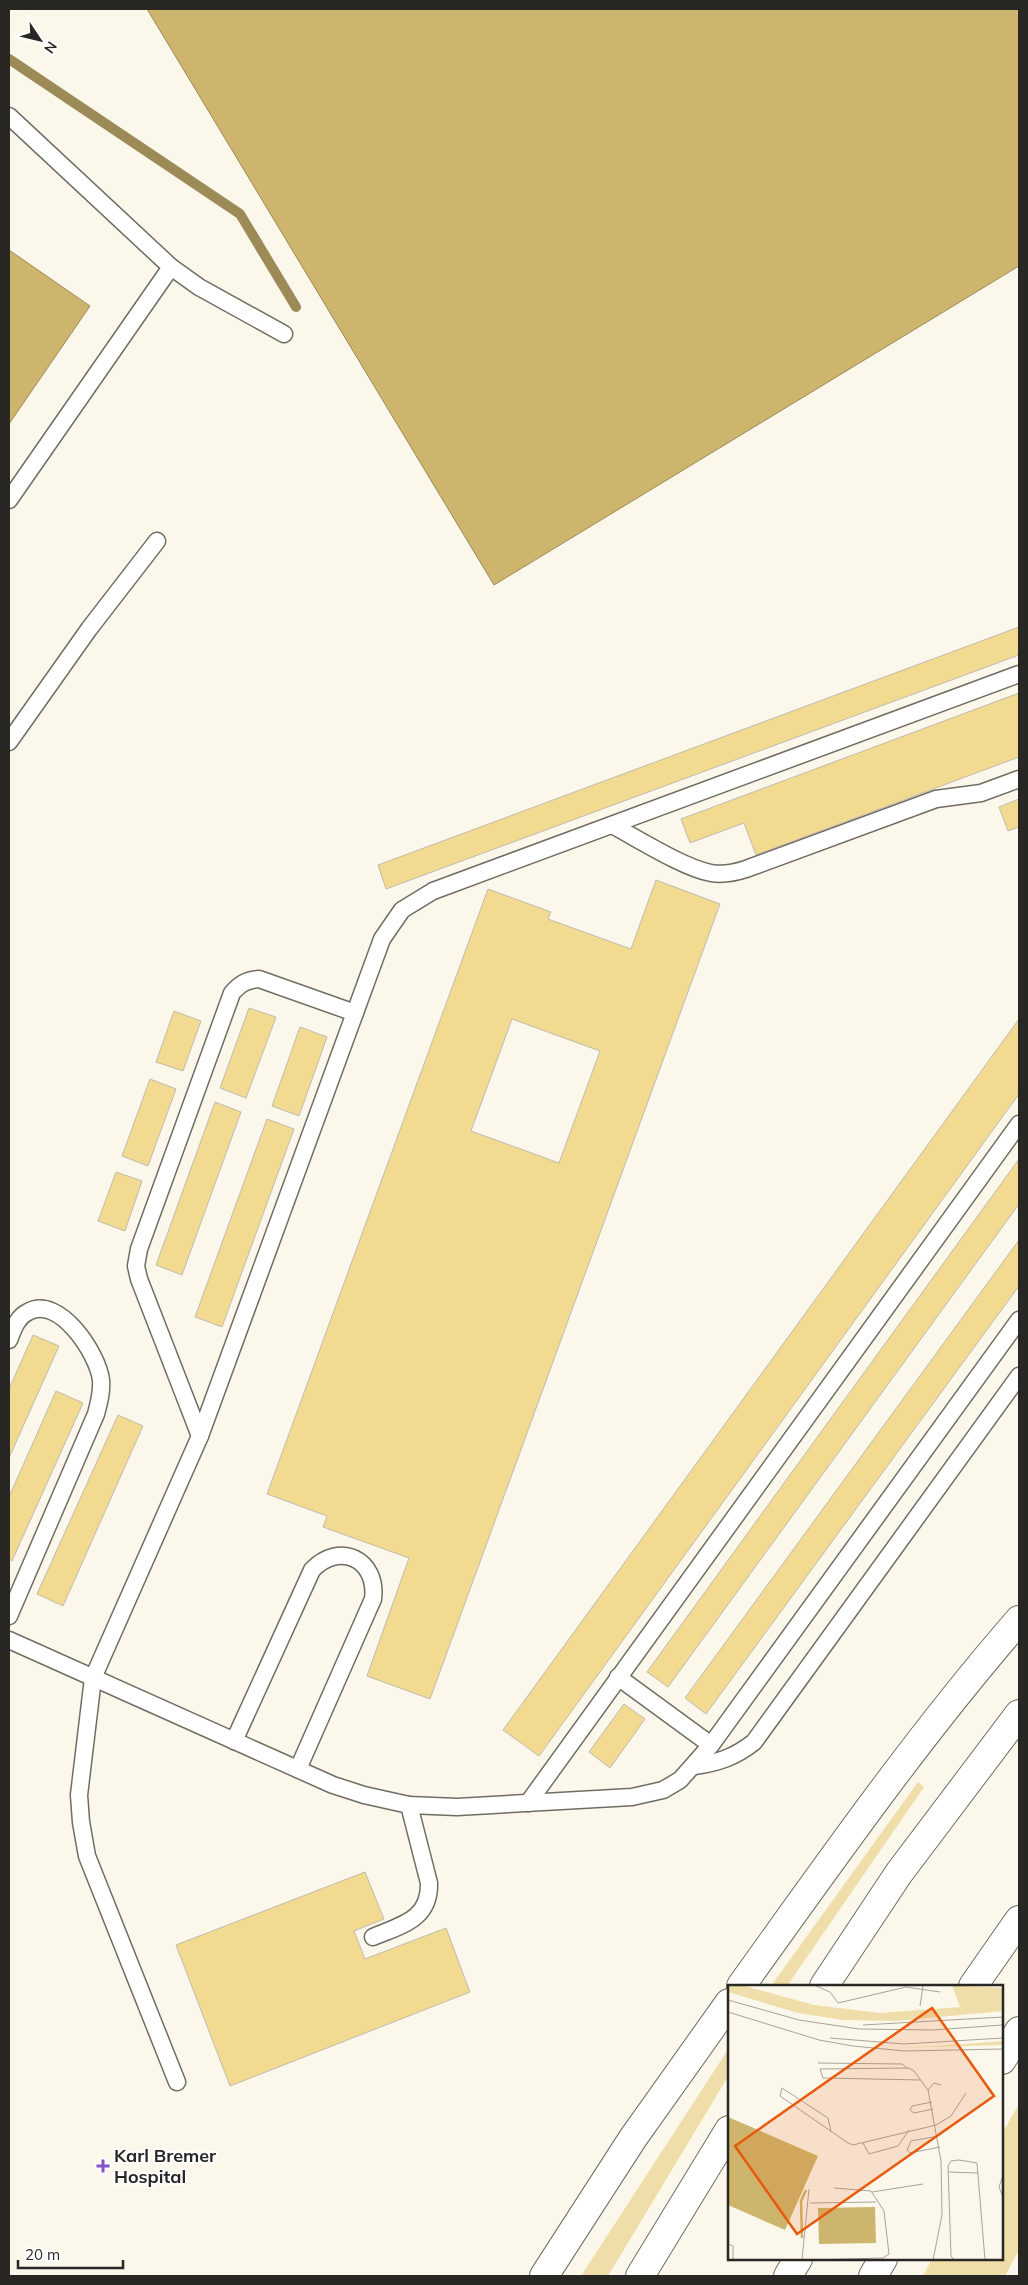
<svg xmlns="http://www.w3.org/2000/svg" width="1028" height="2285" viewBox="0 0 1028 2285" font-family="Mulish,sans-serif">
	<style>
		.green { fill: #efdea9 }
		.water { fill: #cdb56d; stroke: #9c8a57 }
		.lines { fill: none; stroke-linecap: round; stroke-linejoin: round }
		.stream { stroke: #9c8a57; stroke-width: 10 }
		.building { fill: #f2da91; stroke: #bfbbaf; fill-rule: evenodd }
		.lane-casing { stroke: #706d62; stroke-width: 19 }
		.highway-casing { stroke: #706d62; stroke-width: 30 }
		.lane { stroke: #fff; stroke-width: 16 }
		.highway { stroke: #fff; stroke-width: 28 }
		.poi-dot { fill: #8550c8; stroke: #fff; stroke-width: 2 }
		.labels { text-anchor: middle; stroke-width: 4; stroke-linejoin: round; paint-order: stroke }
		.poi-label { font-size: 18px; font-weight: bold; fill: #292723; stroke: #fff; text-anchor: start }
		.inset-river { fill: none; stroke: #cdb56d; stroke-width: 2.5 }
		.inset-road { fill: none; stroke: #a7a49b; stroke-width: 1 }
		.view { fill: #e8590c; fill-opacity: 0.15; stroke: #e8590c; stroke-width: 2.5 }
		.inset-edge { fill: none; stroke: #292723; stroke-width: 2.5 }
	</style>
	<rect width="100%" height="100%" fill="#fbf7eb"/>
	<g class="green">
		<path d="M 918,1782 L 924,1787 L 787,1986 L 771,1986 Z"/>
		<path d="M 729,2048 L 729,2075 L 608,2276 L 581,2276 Z"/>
		<path d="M 1019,2104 L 1019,2250 L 1005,2276 L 923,2276 L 932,2259 L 1002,2259 L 1002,2134 Z"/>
	</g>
	<g class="water">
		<path d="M 147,9 L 1019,9 L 1019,266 L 494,585 Z"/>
		<path d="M 9,250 L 90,306 L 9,424 Z"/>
	</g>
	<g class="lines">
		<path class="stream" d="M 9,59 L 240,214 L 296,307"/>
	</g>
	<g class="building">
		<path d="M 1019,627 L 1019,655 L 386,889 L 378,865 Z"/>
		<path d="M 1019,693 L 1019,757 L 756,855 L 744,823 L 690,843 L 681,819 Z"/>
		<path d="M 1019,799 L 1019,827 L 1008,831 L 999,807 Z"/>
		<path d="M 656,880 L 720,904 L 430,1699 L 367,1676 L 409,1558 L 323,1527 L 327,1516 L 267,1494 L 488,889 L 551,912 L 548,919 L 631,949 ZM 512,1019 L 600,1051 L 559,1163 L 471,1131 Z"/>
		<path d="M 249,1008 L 276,1017 L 246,1098 L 220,1088 Z"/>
		<path d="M 174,1011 L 201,1021 L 183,1071 L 156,1062 Z"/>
		<path d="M 1019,1019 L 1019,1094 L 539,1756 L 503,1730 Z"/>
		<path d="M 300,1027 L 327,1037 L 299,1116 L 272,1106 Z"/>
		<path d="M 150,1079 L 176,1089 L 148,1166 L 122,1156 Z"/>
		<path d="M 215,1102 L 241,1112 L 182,1275 L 156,1265 Z"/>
		<path d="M 267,1119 L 294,1129 L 222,1327 L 195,1317 Z"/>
		<path d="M 1019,1159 L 1019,1204 L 668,1687 L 647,1672 Z"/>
		<path d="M 116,1172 L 142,1181 L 125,1231 L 98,1221 Z"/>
		<path d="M 1019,1240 L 1019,1286 L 706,1714 L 685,1698 Z"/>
		<path d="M 33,1335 L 59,1346 L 9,1458 L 9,1389 Z"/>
		<path d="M 56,1391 L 83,1403 L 12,1561 L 9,1559 L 9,1497 Z"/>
		<path d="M 118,1415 L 143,1426 L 63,1606 L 37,1594 Z"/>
		<path d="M 624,1704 L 645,1719 L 610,1768 L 589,1752 Z"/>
		<path d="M 365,1872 L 384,1919 L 354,1931 L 365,1959 L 446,1928 L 470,1992 L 230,2086 L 176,1945 Z"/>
	</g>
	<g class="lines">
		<defs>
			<g id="lane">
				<path d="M 9,116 L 171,267 L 199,287 L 284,334"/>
				<path d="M 9,500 L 171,267"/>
				<path d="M 9,742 L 89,629 L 157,541"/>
				<path d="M 612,825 C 638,839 684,868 711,873 C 723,875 734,873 746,869 L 936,799 L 981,793 L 1019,779"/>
				<path d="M 9,1340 C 13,1330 17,1317 28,1312 C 59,1294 98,1354 101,1380 C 102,1392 99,1403 96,1414 L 9,1616"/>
				<path d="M 200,1436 L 139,1279 L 136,1266 L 139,1249 L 232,993 C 240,984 246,980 259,979 L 355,1013"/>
				<path d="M 9,1640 L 333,1785 L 364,1795 L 409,1805 L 457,1807 L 632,1797 L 663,1790 L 680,1780 L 711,1745 L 1019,1320"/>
				<path d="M 618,1677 L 711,1745"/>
				<path d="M 234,1741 L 312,1570 C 339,1541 378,1559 373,1599 L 298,1769"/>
				<path d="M 694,1766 C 718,1763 735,1757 754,1742 L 1019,1376"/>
				<path d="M 528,1803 L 1019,1124"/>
				<path d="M 373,1937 C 401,1925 430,1920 429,1883 L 409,1805"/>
				<path d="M 177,2082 L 87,1856 L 81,1822 L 79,1795 L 93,1678 L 200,1436 L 382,939 L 402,910 L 433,891 L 1019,674"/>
			</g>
			<g id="highway">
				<path d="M 741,1986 C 830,1862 919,1735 1019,1620"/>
				<path d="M 824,1986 L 899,1873 L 1019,1714"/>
				<path d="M 973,1986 L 1019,1920"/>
				<path d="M 1002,2060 L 1019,2031"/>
				<path d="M 544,2276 L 633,2138 L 729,2003"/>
				<path d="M 640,2276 L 729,2130"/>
				<path d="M 788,2276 L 798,2259"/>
				<path d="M 873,2276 L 883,2259"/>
			</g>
		</defs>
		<use href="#lane" class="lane-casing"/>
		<use href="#highway" class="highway-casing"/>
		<use href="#lane" class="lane"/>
		<use href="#highway" class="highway"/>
	</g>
	<path class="poi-dot" d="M100.5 2158.5h5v5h5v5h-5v5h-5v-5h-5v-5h5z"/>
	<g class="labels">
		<g class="poi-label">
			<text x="114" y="2162">Karl Bremer<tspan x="114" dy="21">Hospital</tspan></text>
		</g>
	</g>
	<g transform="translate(728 1985)">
		<rect width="275" height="275" fill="#fbf7eb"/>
		<path d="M 13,0 L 86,20 L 152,28 L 232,22 L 224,0 L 275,3 L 275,26 L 169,36 L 115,35 L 70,28 L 0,7 L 0,1 ZM 275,56 L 275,60 L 167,63 L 210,61 Z" fill="#efdea9"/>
		<path d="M 0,132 L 90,171 L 57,245 L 0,220 ZM 147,222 L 148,258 L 91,259 L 90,223 Z" fill="#cdb56d"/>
		<path class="inset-river" d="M 74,253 L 73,216 L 78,205"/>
		<path class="inset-road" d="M 86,0 L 102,7 L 110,18 L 178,2 L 212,7M 0,15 L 71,35 L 131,44 L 205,45 L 275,40M 192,21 L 195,1M 0,27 L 91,55 L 125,61 L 177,66 L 275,64M 135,40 L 275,32M 102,53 L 176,59 L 275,53M 90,78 L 174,79 L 179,83M 193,95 L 95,93 L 92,84 L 181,83 L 186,86 L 197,101 L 200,105 L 213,176 L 214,230 L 205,275M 200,105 L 206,98 L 213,100M 204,117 L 184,121 L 182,125 L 186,128 L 205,124M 103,147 L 100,133 L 54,103 L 52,111 L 120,158 L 125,160 L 208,140 L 223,131 L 238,108M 210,151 L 183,156 L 179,165 L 182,168 L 212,162M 135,158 L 141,169 L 170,161 L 181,145M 220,187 L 250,188M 275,190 L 271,202 L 275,212M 144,207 L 195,199M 82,218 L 148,217M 0,259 L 5,261 L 5,275M 74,275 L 81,204M 82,275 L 155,273 L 161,269 L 156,226 L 143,206 L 106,203M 226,275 L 223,271 L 220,181 L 223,176 L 231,175 L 249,178 L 257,275"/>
		<path class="view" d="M 204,23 L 266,111 L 69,249 L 7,161 Z"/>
		<rect width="275" height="275" class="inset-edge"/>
	</g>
	<rect width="1028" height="2285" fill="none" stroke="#292723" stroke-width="20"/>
	<g transform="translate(40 40) rotate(125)" stroke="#ffffff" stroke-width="4" paint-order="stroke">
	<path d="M0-4L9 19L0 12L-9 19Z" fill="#292723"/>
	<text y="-8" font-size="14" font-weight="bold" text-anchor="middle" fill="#292723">N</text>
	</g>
	<path d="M18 2260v8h105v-8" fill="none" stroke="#292723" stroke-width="2.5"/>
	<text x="25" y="2260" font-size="15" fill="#292723" stroke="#ffffff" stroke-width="4" paint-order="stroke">20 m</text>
</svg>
